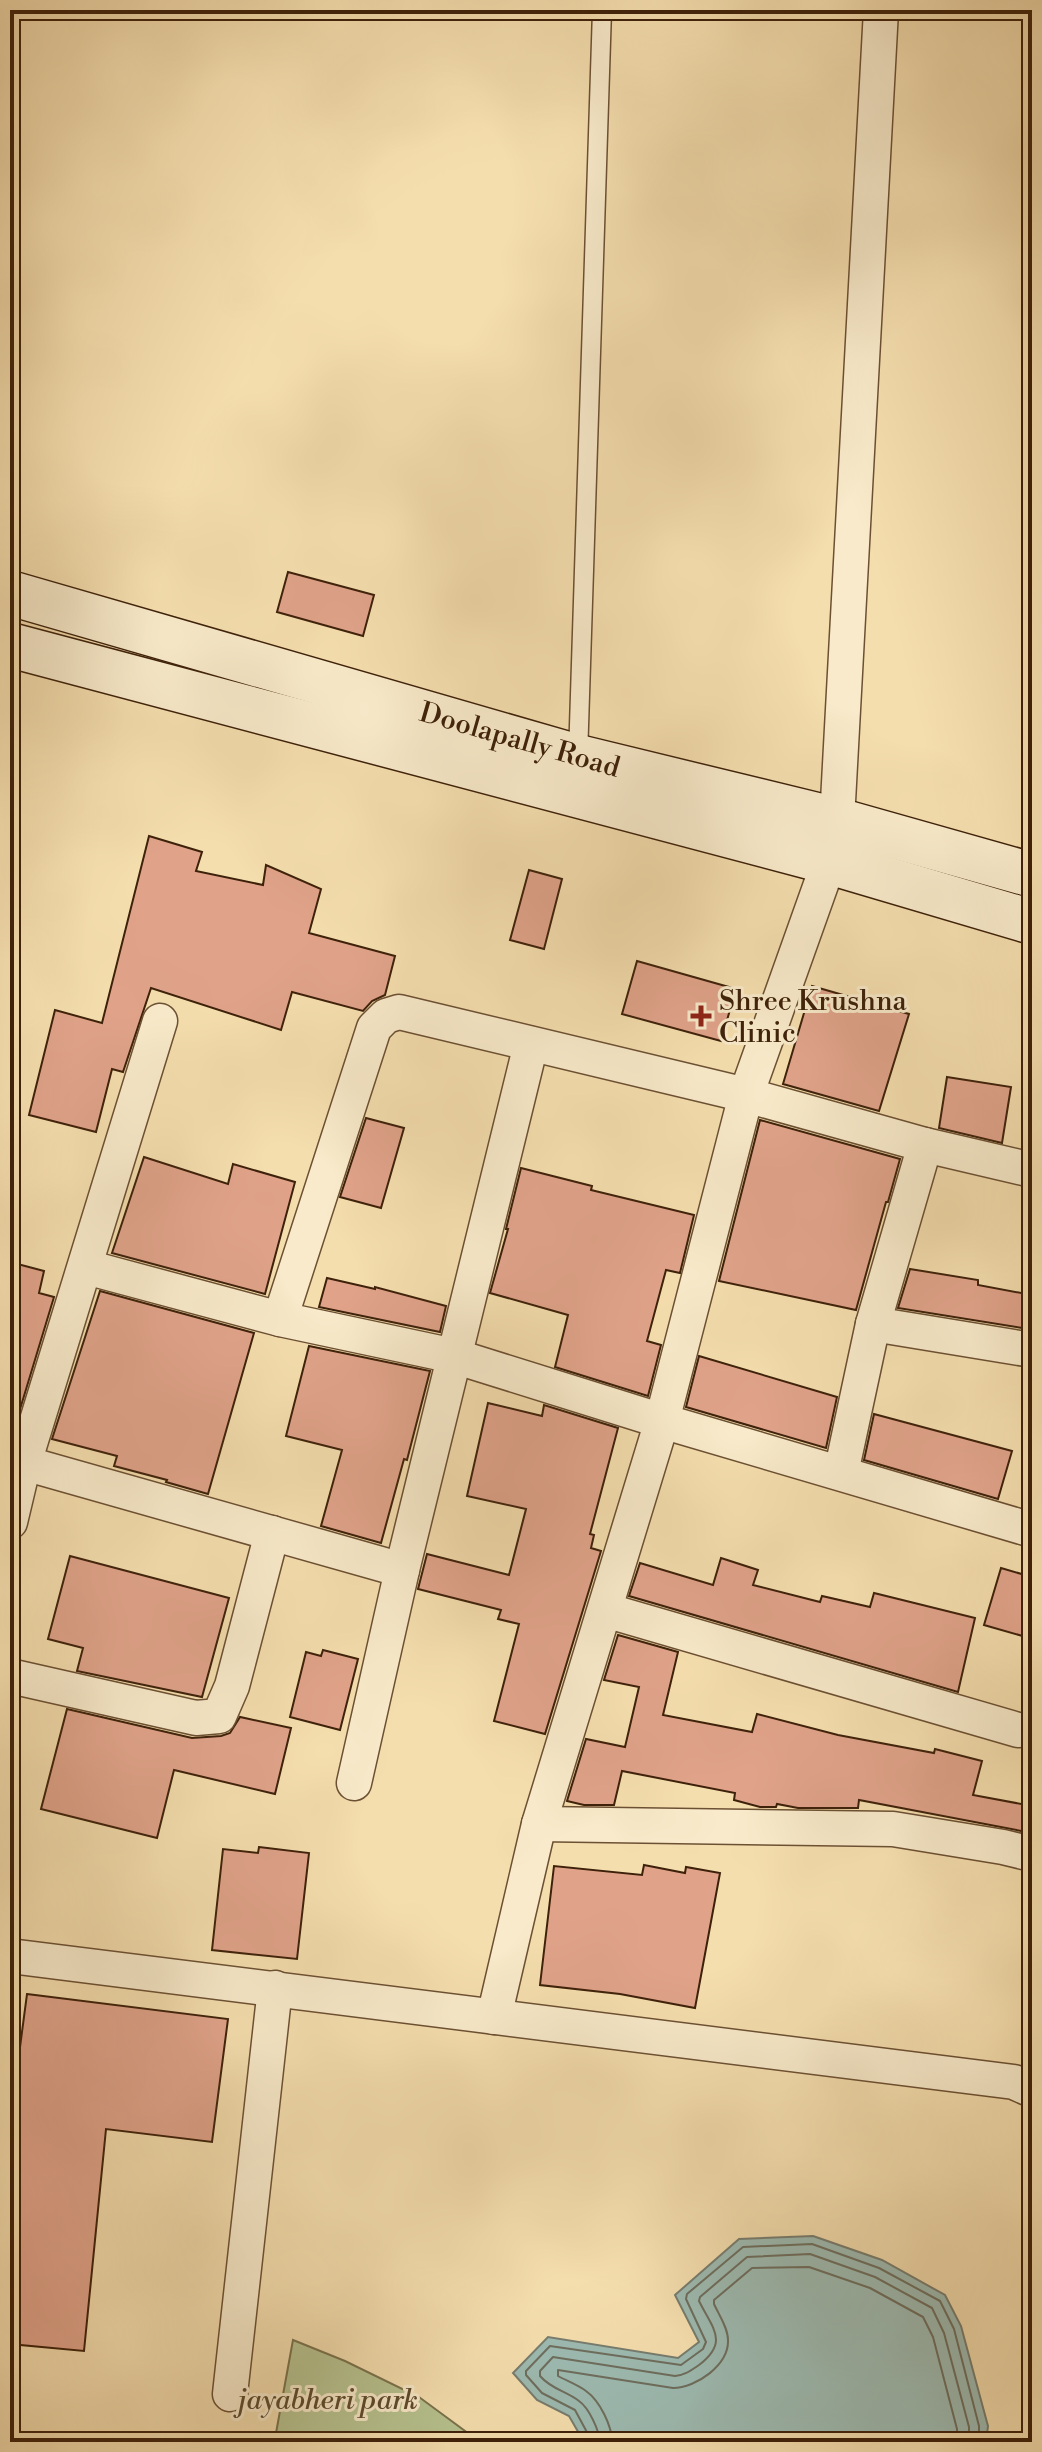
<svg xmlns="http://www.w3.org/2000/svg" width="1042" height="2452" viewBox="0 0 1042 2452" font-family="'Libre Bodoni',serif">
	<style>
		.green { fill: #b6c28f; stroke: #7a724c; stroke-width: 2 }
		.water { fill: #9dbbb2; stroke: #777d6f; stroke-width: 2 }
		.lines { fill: none; stroke-linecap: round; stroke-linejoin: round }
		.shore { stroke: #6e6e5e; stroke-width: 2 }
		.building { fill: #e0a38a; stroke: #3e210a; stroke-width: 2 }
		.service-casing { stroke: #6c5033; stroke-width: 21 }
		.minor-casing { stroke: #6c5033; stroke-width: 37 }
		.secondary-casing { stroke: #3e210a; stroke-width: 47 }
		.service { stroke: #f8eaca; stroke-width: 18 }
		.minor { stroke: #f8eaca; stroke-width: 34 }
		.secondary { stroke: #f8eaca; stroke-width: 44 }
		.poi-dot { fill: #8f2418; stroke: #f8eaca; stroke-width: 3 }
		.labels { text-anchor: middle; stroke-width: 6; stroke-linejoin: round; paint-order: stroke }
		.street-label { font-size: 28px; fill: #3e210a; stroke: #f8eaca }
		.poi-label { font-size: 28px; fill: #3e210a; stroke: #f8eaca; text-anchor: start }
		.park-label { font-size: 28px; font-style: italic; fill: #5c492b; stroke: #f8eaca }
	</style>
	<rect width="100%" height="100%" fill="#f5deae"/>
	<filter id="stains"><feTurbulence type="fractalNoise" baseFrequency=".0025" numOctaves="4"/><feColorMatrix values="0 0 0 0 .2 0 0 0 0 .09 0 0 0 0 .02 0 0 0 .5 -.17"/></filter>
	<radialGradient id="worn" r=".72"><stop offset=".6" stop-color="#630" stop-opacity="0"/><stop offset="1" stop-color="#630" stop-opacity=".3"/></radialGradient>
	<path class="green" d="M 293,2340 L 345,2361 L 419,2397 L 480,2442 L 177,2442 L 276,2433 Z"/>
	<path class="water" d="M 813,2236 L 882,2260 L 945,2295 L 961,2326 L 988,2426 L 986,2442 L 584,2442 L 569,2416 L 537,2400 L 513,2373 L 548,2337 L 678,2358 L 699,2342 L 675,2295 L 739,2239 Z"/>
	<g class="lines">
		<g class="shore">
			<path d="M 590,2442 L 589,2436 L 575,2410 L 542,2393 L 526,2375 L 526,2371 L 550,2346 L 681,2365 L 703,2349 L 706,2342 L 686,2299 L 687,2294 L 743,2247 L 812,2244 L 879,2268 L 940,2301 L 954,2329 L 979,2426 L 979,2442"/>
			<path d="M 600,2442 C 599,2430 589,2408 579,2401 C 566,2391 551,2389 540,2376 L 540,2371 L 553,2357 L 675,2376 C 685,2375 690,2371 699,2365 C 729,2342 713,2329 699,2301 L 700,2297 L 747,2257 L 810,2254 L 875,2277 L 932,2308 L 944,2333 L 969,2427 L 969,2442"/>
			<path d="M 612,2442 C 612,2426 600,2401 586,2391 C 578,2385 567,2381 558,2376 L 558,2370 L 673,2388 C 696,2388 729,2365 728,2340 C 728,2328 719,2315 714,2304 L 714,2300 L 752,2268 L 809,2267 L 870,2288 L 923,2317 L 933,2337 L 957,2429 L 957,2442"/>
		</g>
	</g>
	<g class="building">
		<path d="M 288,572 L 374,595 L 363,636 L 277,612 Z"/>
		<path d="M 149,836 L 202,852 L 196,871 L 263,885 L 266,865 L 321,889 L 309,933 L 395,956 L 385,995 L 372,1001 L 363,1011 L 292,992 L 281,1030 L 151,988 L 123,1072 L 112,1069 L 96,1132 L 29,1115 L 55,1010 L 102,1023 Z"/>
		<path d="M 529,870 L 562,879 L 544,949 L 510,940 Z"/>
		<path d="M 637,961 L 736,989 L 721,1041 L 622,1014 Z"/>
		<path d="M 812,986 L 909,1014 L 879,1111 L 783,1084 Z"/>
		<path d="M 947,1077 L 1011,1087 L 1002,1143 L 939,1128 Z"/>
		<path d="M 366,1118 L 404,1128 L 381,1208 L 340,1197 Z"/>
		<path d="M 760,1120 L 900,1159 L 888,1202 L 886,1202 L 856,1310 L 719,1281 Z"/>
		<path d="M 144,1157 L 228,1184 L 233,1164 L 295,1182 L 265,1294 L 112,1253 Z"/>
		<path d="M 521,1168 L 592,1186 L 591,1190 L 694,1215 L 680,1273 L 666,1270 L 647,1341 L 661,1345 L 648,1396 L 555,1367 L 568,1315 L 490,1293 L 508,1229 L 506,1229 Z"/>
		<path d="M 10,1262 L 44,1271 L 39,1293 L 54,1297 L 14,1429 L 10,1428 Z"/>
		<path d="M 910,1269 L 978,1280 L 978,1285 L 1032,1295 L 1029,1329 L 898,1308 Z"/>
		<path d="M 327,1278 L 375,1289 L 375,1287 L 446,1306 L 440,1332 L 319,1307 Z"/>
		<path d="M 100,1291 L 254,1333 L 208,1494 L 166,1482 L 167,1480 L 114,1466 L 117,1456 L 52,1439 Z"/>
		<path d="M 309,1346 L 430,1371 L 407,1460 L 404,1459 L 381,1543 L 321,1526 L 342,1450 L 286,1436 Z"/>
		<path d="M 699,1356 L 837,1397 L 826,1448 L 686,1407 Z"/>
		<path d="M 488,1403 L 542,1416 L 544,1405 L 618,1428 L 590,1534 L 594,1535 L 591,1548 L 601,1551 L 545,1734 L 494,1721 L 519,1624 L 498,1619 L 501,1610 L 418,1589 L 427,1554 L 509,1575 L 526,1509 L 467,1496 Z"/>
		<path d="M 874,1414 L 1012,1451 L 998,1499 L 864,1460 Z"/>
		<path d="M 70,1556 L 229,1598 L 202,1697 L 77,1671 L 83,1648 L 48,1639 Z"/>
		<path d="M 721,1558 L 758,1570 L 753,1585 L 820,1602 L 822,1596 L 870,1607 L 874,1593 L 975,1618 L 958,1692 L 629,1596 L 640,1563 L 713,1585 Z"/>
		<path d="M 1001,1568 L 1032,1577 L 1032,1617 L 1026,1637 L 984,1625 Z"/>
		<path d="M 618,1635 L 678,1652 L 663,1715 L 752,1732 L 757,1714 L 838,1735 L 934,1753 L 935,1749 L 982,1761 L 973,1795 L 1032,1806 L 1032,1833 L 859,1800 L 858,1808 L 798,1808 L 777,1804 L 776,1807 L 760,1807 L 734,1800 L 735,1793 L 622,1771 L 614,1805 L 584,1805 L 567,1801 L 586,1739 L 625,1747 L 639,1687 L 604,1680 Z"/>
		<path d="M 323,1650 L 358,1659 L 340,1730 L 290,1717 L 306,1652 L 321,1656 Z"/>
		<path d="M 67,1709 L 192,1738 L 221,1736 L 230,1733 L 240,1717 L 291,1728 L 275,1794 L 174,1770 L 157,1838 L 41,1809 Z"/>
		<path d="M 259,1847 L 309,1853 L 297,1959 L 212,1950 L 223,1849 L 258,1853 Z"/>
		<path d="M 644,1865 L 685,1873 L 686,1867 L 720,1873 L 695,2008 L 620,1994 L 540,1985 L 554,1866 L 642,1875 Z"/>
		<path d="M 27,1994 L 228,2019 L 212,2142 L 106,2129 L 84,2351 L 10,2344 L 10,2123 Z"/>
	</g>
	<g class="lines">
		<defs>
			<path id="service" d="M 578,757 L 602,10"/>
			<g id="minor">
				<path d="M 837,820 L 881,10"/>
				<path d="M 86,1267 L 280,1319 L 454,1356 L 662,1421 L 1032,1530"/>
				<path d="M 280,1319 L 374,1028 L 386,1016 L 399,1012 L 746,1095 L 925,1145 L 1032,1170"/>
				<path d="M 873,1324 L 1032,1350"/>
				<path d="M 24,1463 L 402,1570"/>
				<path d="M 841,1473 L 873,1324 L 925,1145"/>
				<path d="M 10,1522 L 24,1463 L 160,1021"/>
				<path d="M 605,1610 L 1018,1730"/>
				<path d="M 10,1676 L 196,1718 L 219,1716 L 232,1686 L 272,1533"/>
				<path d="M 354,1783 L 402,1570 L 531,1044"/>
				<path d="M 539,1824 L 893,1829 L 1003,1847 L 1032,1854"/>
				<path d="M 10,1956 L 1014,2082 L 1032,2090"/>
				<path d="M 494,2017 L 539,1824 L 662,1421 L 746,1095 L 829,862"/>
				<path d="M 230,2394 L 275,1988"/>
			</g>
			<g id="secondary">
				<path d="M 10,593 L 578,757 L 837,820 L 1032,875"/>
				<path d="M 10,645 L 829,862 L 1032,922"/>
			</g>
		</defs>
		<use href="#service" class="service-casing"/>
		<use href="#minor" class="minor-casing"/>
		<use href="#secondary" class="secondary-casing"/>
		<use href="#service" class="service"/>
		<use href="#minor" class="minor"/>
		<use href="#secondary" class="secondary"/>
	</g>
	<path class="poi-dot" d="M697 1004h8v8h8v8h-8v8h-8v-8h-8v-8h8z"/>
	<g class="labels">
		<g class="street-label">
			<text transform="translate(520 739) rotate(16)" y="10">Doolapally Road</text>
		</g>
		<g class="poi-label">
			<text x="719" y="1010">Shree Krushna<tspan x="719" dy="32">Clinic</tspan></text>
		</g>
		<g class="park-label">
			<text x="328" y="2409">jayabheri park</text>
		</g>
	</g>
	<rect width="1042" height="2452" fill="none" stroke="#f5deae" stroke-width="40"/>
	<rect x="12" y="12" width="1018" height="2428" fill="none" stroke="#3e210a" stroke-width="4"/>
	<rect x="20" y="20" width="1002" height="2412" fill="none" stroke="#3e210a" stroke-width="2"/>
	<rect width="100%" height="100%" filter="url(#stains)"/>
	<rect width="100%" height="100%" fill="url(#worn)"/>
</svg>
